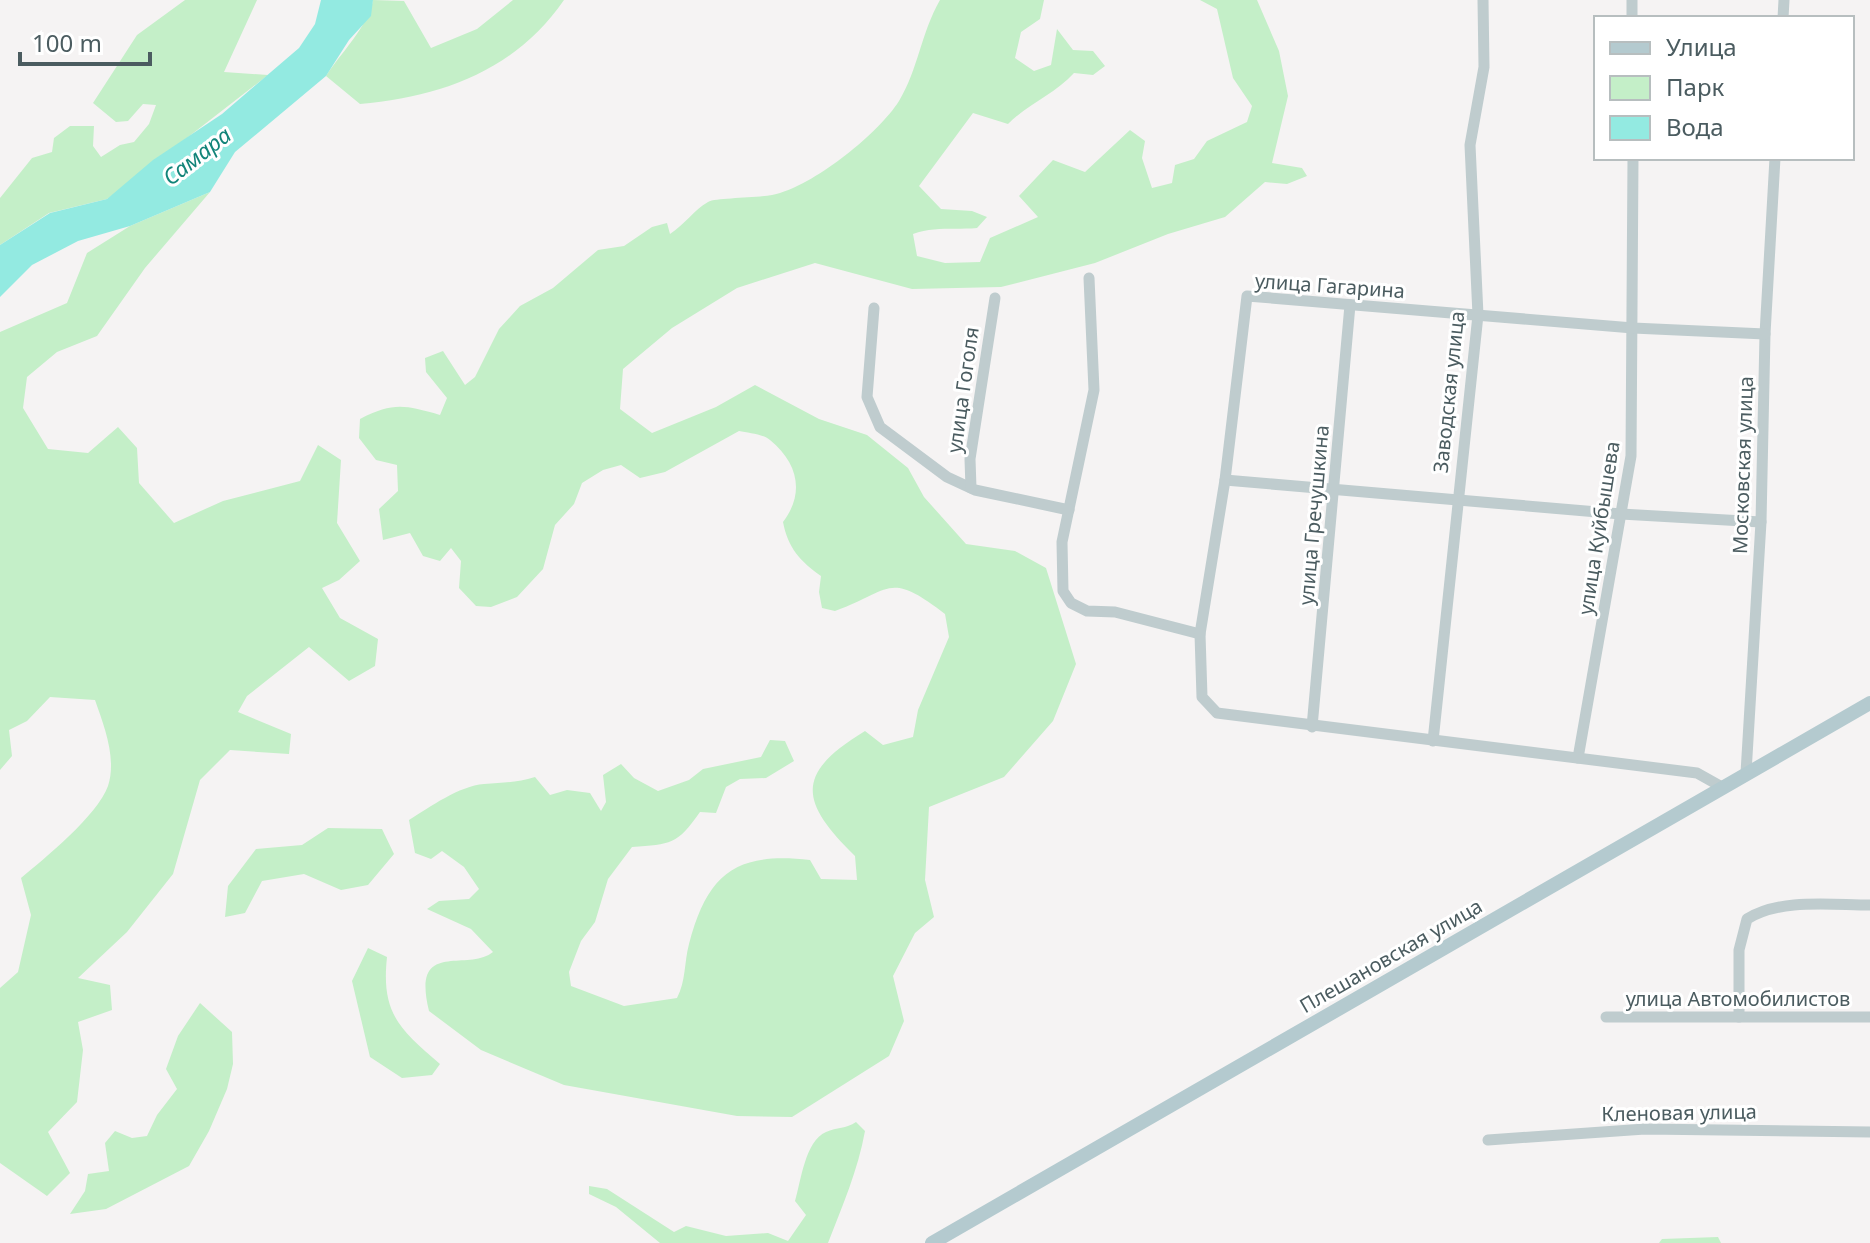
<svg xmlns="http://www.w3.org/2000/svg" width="1870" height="1243" viewBox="0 0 1870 1243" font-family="'Noto Sans',sans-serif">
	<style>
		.green { fill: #c4efc8 }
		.water { fill: #93eae1 }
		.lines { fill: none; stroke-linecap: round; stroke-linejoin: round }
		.minor { stroke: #bfccce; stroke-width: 11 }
		.major { stroke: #b4cacf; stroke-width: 14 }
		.labels { text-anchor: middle; stroke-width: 6; stroke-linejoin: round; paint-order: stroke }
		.street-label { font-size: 20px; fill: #4b5c60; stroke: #fff }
		.water-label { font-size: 22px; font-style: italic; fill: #128479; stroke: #fff }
	</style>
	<rect width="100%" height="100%" fill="#f5f3f3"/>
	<g class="green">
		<path d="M 185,0 L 257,0 L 224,72 L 268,75 L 120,190 L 107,199 L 49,213 L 0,245 L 0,198 L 32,158 L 52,152 L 54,138 L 70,126 L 94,126 L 93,146 L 101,157 L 120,145 L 134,142 L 149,124 L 156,105 L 143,104 L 128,121 L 116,122 L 93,103 L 137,35 Z"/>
		<path d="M 373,0 L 404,1 L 431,48 L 477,29 L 513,0 L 564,0 C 516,70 442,97 360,104 L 326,76 C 340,54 369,25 373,0 Z"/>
		<path d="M 940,0 L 1044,0 L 1040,19 L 1021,32 L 1015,58 L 1034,71 L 1051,65 L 1057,29 L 1073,50 L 1093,51 L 1105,66 L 1093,75 L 1074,73 C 1055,94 1029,103 1008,124 L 973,113 L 919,186 L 941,209 L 972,211 L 987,217 L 977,228 C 955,230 934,226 913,234 L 917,256 L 945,263 L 980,262 L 990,238 L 1038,217 L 1019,196 L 1053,160 L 1085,172 L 1130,130 L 1145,141 L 1142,158 L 1152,188 L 1172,183 L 1175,165 L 1194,159 L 1207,141 L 1247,122 L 1252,106 L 1233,78 L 1217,9 L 1200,0 L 1257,0 L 1279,51 L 1288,96 L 1272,163 L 1302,168 L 1307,176 L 1287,184 L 1265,182 L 1225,217 L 1168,234 L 1095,263 L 1001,287 L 912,289 L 815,263 L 737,288 L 672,328 L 623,369 L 620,409 L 652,433 L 716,407 L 755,385 L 819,419 L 867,435 L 908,468 L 924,497 L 966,544 L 1015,551 L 1046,568 L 1076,664 L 1053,721 L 1004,777 L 929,807 L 925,880 L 934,917 L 915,933 L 893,976 L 904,1021 L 889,1056 L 792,1117 L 737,1116 L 564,1085 L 481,1050 L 429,1011 C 411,938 467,973 493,952 L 471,929 L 427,909 L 439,901 L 469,899 L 479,889 L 464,867 L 442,851 L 431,859 L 415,853 L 409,820 C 430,807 459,786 484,784 C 503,782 517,783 535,777 L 550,795 L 567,790 L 590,793 L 601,811 L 606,802 L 603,775 L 621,764 L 634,778 L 658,791 L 689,780 L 703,769 L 761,757 L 770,740 L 785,741 L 794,761 L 766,778 L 740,779 L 726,787 L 716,813 L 700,812 C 677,845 671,844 632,847 L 608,879 L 595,922 L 581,941 L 569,972 L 571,986 L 624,1006 L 677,998 C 686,981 684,963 689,944 C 708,872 737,852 810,860 L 821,879 L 857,880 L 855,856 C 800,802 794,774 865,731 L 883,745 L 913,737 L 918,710 L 949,637 L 945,614 C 888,570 892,590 835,611 L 822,608 L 819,592 L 821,576 C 800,561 788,548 783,522 C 805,493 798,463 770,440 C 763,434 748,433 739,431 L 665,472 L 640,478 L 621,465 L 603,470 L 582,483 L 574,504 L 555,525 L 543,569 L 517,597 L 491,607 L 476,606 L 459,588 L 461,561 L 451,548 L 440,561 L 423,556 L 410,533 L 383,540 L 379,509 L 398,491 L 397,465 L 376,460 L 359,438 L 360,419 C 394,402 404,405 440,415 L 447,398 L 426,372 L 425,358 L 443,351 L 465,385 L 475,377 L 499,329 L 520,306 L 553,288 L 598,250 L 624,246 L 652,227 L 667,223 L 670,234 C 684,225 694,210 708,202 C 718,197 763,199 780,193 C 817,182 878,134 899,101 C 918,70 921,33 940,0 Z"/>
		<path d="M 210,192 L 145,268 L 97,336 L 57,352 L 27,377 L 23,408 L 48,449 L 88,453 L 118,427 L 137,448 L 139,483 L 174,523 L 223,501 L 300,481 L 318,445 L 341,460 L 337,523 L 360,561 L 339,580 L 322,588 L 340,618 L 378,639 L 375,666 L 349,681 L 309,647 L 247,696 L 238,712 L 291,734 L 289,754 L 230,750 L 200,780 L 173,874 L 127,932 L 78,978 L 110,985 L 112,1010 L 78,1022 L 83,1050 L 77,1102 L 48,1132 L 70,1173 L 47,1196 L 0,1163 L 0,988 L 18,972 L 31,915 L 21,878 C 45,858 97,816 108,786 C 117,758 104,726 95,700 L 50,697 L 27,721 L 9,730 L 12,756 L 0,770 L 0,332 L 67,303 L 87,253 L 130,226 Z"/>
		<path d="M 328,828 L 382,829 L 394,854 L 368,885 L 341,890 L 304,874 L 262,881 L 245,913 L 225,917 L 228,886 L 256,849 L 302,845 Z"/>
		<path d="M 368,948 L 387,957 C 381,1013 399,1029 440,1064 L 432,1075 L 402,1078 L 370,1057 L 352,981 Z"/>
		<path d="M 200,1003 L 232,1032 L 233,1064 L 227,1089 L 209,1131 L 189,1166 L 106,1209 L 70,1214 L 85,1191 L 88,1174 L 109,1171 L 105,1143 L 115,1131 L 132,1138 L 147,1136 L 157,1115 L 177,1089 L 166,1069 L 178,1036 Z"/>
		<path d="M 856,1122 L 865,1131 C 858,1170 842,1207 828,1243 L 660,1243 L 616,1207 L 589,1194 L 589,1186 L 607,1189 L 674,1232 L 686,1226 L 726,1236 L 768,1233 L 788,1241 L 806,1215 L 795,1201 C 801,1181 805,1141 826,1132 C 837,1127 846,1129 856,1122 Z"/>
		<path d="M 1718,1237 L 1721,1243 L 1659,1243 L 1662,1239 Z"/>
	</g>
	<path class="water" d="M 321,0 L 373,0 L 371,16 L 349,40 L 326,76 L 235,152 L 210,192 L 130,226 L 78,241 L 32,265 L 0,297 L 0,245 L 50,213 L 107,199 L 153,160 L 222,114 L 299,48 L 315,24 Z"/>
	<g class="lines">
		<g class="minor">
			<path d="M 1632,0 L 1632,18"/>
			<path d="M 1783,18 L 1784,0"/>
			<path d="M 1089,278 L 1094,390 L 1062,542 L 1063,591 L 1071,603 L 1087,611 L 1115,612 L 1200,634"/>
			<path d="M 874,308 L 867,397 L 880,427 L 947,477 L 975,490 L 1069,510"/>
			<path d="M 1225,480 L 1621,514 L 1761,522"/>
			<path d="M 971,488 L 970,459 L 995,298"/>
			<path d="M 1312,727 L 1350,305"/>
			<path d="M 1433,741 L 1478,315 L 1470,145 L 1484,67 L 1483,0"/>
			<path d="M 1578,758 L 1631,456 L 1633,158"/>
			<path d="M 1746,773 L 1761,522 L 1765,334 L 1775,158"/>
			<path d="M 1722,787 L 1697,773 L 1217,713 L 1202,697 L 1200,634 L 1225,480 L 1247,296 L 1633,328 L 1765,334"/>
			<path d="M 1606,1017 L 1870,1017"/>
			<path d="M 1739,1017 L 1739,950 L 1747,919 C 1781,898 1831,905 1870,905"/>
			<path d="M 1488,1140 L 1645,1129 L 1870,1132"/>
		</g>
		<path class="major" d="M 932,1243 L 1870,703"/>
	</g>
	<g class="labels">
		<g class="street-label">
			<text transform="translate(1330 286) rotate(4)" y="7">улица Гагарина</text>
			<text transform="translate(963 390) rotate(-82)" y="7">улица Гоголя</text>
			<text transform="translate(1449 392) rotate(-84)" y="7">Заводская улица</text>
			<text transform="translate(1743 465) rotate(-88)" y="7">Московская улица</text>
			<text transform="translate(1314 515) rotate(-85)" y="7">улица Гречушкина</text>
			<text transform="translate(1599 528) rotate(-81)" y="7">улица Куйбышева</text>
			<text transform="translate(1391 956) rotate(-30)" y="7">Плешановская улица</text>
			<text x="1738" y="1006">улица Автомобилистов</text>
			<text transform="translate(1679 1113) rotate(-1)" y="7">Кленовая улица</text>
		</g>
		<g class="water-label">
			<text transform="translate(197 156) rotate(-38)" y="8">Самара</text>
		</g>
	</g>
	<rect x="1594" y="16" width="260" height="144" fill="#ffffff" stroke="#b7bebf" stroke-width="2"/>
	<rect x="1610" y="42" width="40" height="12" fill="#b4cacf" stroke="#b7bebf" stroke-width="2"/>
	<text x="1666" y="56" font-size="24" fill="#4b5c60">Улица</text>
	<rect x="1610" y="76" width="40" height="24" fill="#c4efc8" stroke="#b7bebf" stroke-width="2"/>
	<text x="1666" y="96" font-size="24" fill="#4b5c60">Парк</text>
	<rect x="1610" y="116" width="40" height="24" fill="#93eae1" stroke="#b7bebf" stroke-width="2"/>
	<text x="1666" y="136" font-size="24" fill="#4b5c60">Вода</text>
	<path d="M20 52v12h130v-12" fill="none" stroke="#4b5c60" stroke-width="4"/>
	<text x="32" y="52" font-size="24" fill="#4b5c60" stroke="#ffffff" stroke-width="6" paint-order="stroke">100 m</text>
</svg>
